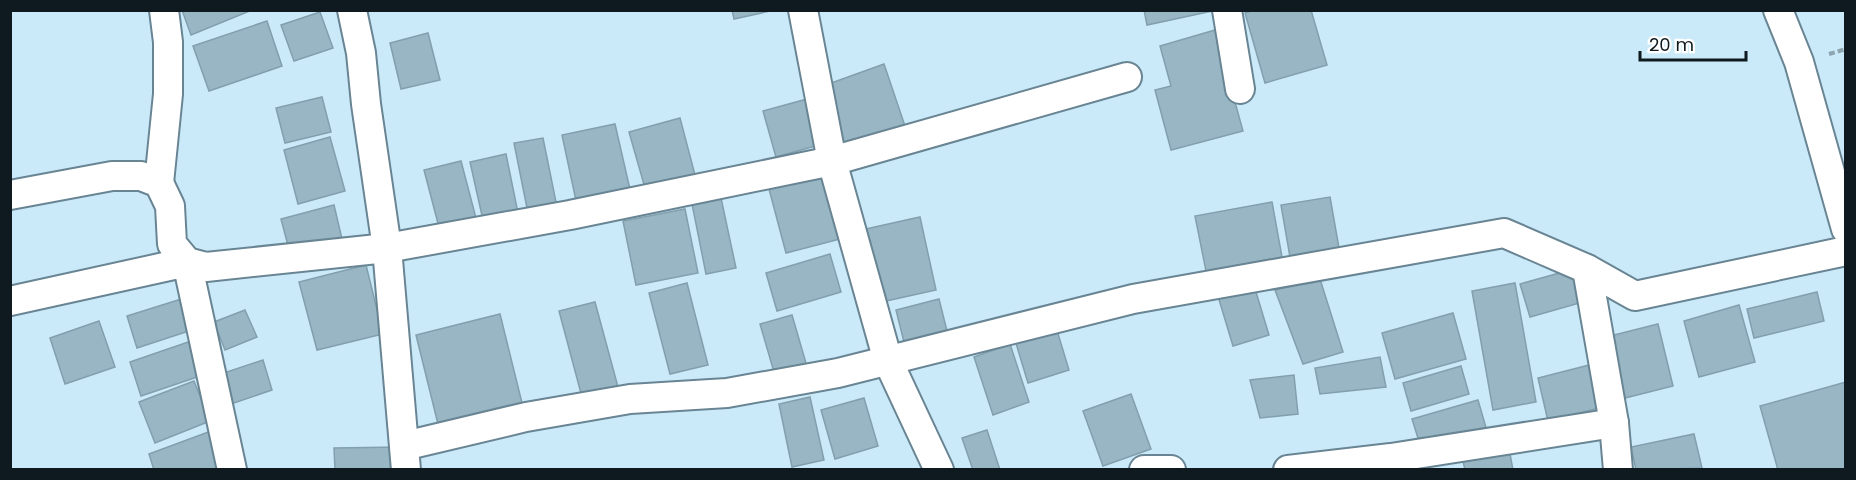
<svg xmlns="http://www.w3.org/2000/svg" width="1856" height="480" viewBox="0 0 1856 480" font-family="Poppins,sans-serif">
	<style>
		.building { fill: #98b6c4; stroke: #829fad; stroke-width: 1.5 }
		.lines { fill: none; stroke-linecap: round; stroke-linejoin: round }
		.minor-casing { stroke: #698593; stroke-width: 32 }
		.path { stroke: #8da5b1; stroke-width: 4; stroke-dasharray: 6 3; stroke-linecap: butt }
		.minor { stroke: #fff; stroke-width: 28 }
	</style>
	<rect width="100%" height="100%" fill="#cbeaf9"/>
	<g class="building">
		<path d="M 182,10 L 252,10 L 191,35 Z"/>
		<path d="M 732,10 L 775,10 L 734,19 Z"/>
		<path d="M 1144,10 L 1217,10 L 1147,25 Z"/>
		<path d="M 1254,10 L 1311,10 L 1327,65 L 1265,83 L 1245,13 Z"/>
		<path d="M 320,12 L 333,48 L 294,61 L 281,25 Z"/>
		<path d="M 267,21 L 282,66 L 209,91 L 193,46 Z"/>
		<path d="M 1215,30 L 1243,131 L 1171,150 L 1155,90 L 1171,86 L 1160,46 Z"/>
		<path d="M 428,33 L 440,80 L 401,89 L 390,43 Z"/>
		<path d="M 884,64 L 906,129 L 846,150 L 823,86 Z"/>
		<path d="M 322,97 L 331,132 L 285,143 L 276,108 Z"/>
		<path d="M 807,99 L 819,145 L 776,157 L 763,111 Z"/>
		<path d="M 680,118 L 695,175 L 645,188 L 629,132 Z"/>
		<path d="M 615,124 L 632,198 L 578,210 L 562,135 Z"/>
		<path d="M 330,137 L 345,191 L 298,204 L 284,150 Z"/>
		<path d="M 543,138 L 558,212 L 529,218 L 514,143 Z"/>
		<path d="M 506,154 L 518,213 L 483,220 L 470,162 Z"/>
		<path d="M 461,161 L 477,222 L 440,231 L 424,170 Z"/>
		<path d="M 827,175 L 844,238 L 786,253 L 769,189 Z"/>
		<path d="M 1330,197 L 1339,248 L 1290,257 L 1281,205 Z"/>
		<path d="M 721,198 L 736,268 L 706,274 L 692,204 Z"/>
		<path d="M 1272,202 L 1282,257 L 1206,271 L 1195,216 Z"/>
		<path d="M 334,205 L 342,239 L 290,253 L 281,219 Z"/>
		<path d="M 685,209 L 698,273 L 636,285 L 623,221 Z"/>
		<path d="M 920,217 L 936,290 L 877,303 L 861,230 Z"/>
		<path d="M 830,254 L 841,292 L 777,311 L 766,273 Z"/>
		<path d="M 366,265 L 383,334 L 317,350 L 299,282 Z"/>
		<path d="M 1574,269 L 1583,302 L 1530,317 L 1520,284 Z"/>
		<path d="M 1320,279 L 1343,352 L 1303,364 L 1275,290 Z"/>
		<path d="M 1253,282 L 1269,335 L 1233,346 L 1217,293 Z"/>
		<path d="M 687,283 L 708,365 L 670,374 L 649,293 Z"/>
		<path d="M 1515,283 L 1536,402 L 1493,410 L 1472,291 Z"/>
		<path d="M 1817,292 L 1824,321 L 1754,338 L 1747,309 Z"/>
		<path d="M 191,296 L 201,327 L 137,348 L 127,316 Z"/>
		<path d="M 939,299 L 948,335 L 905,346 L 896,310 Z"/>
		<path d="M 595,302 L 618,387 L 582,397 L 559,311 Z"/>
		<path d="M 1739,305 L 1755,362 L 1699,377 L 1684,321 Z"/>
		<path d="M 245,310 L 257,337 L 225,350 L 214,322 Z"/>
		<path d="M 1453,313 L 1466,359 L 1395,379 L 1382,333 Z"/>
		<path d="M 500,314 L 522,403 L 438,424 L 416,335 Z"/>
		<path d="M 792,315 L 808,370 L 776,379 L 760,324 Z"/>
		<path d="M 99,321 L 115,367 L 65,384 L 50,338 Z"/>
		<path d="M 1658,324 L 1673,386 L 1621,399 L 1606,337 Z"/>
		<path d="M 1056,327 L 1069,370 L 1028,383 L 1015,340 Z"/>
		<path d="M 197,339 L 209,373 L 141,396 L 130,362 Z"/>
		<path d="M 1010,344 L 1029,402 L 993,415 L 974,357 Z"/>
		<path d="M 1380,357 L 1386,387 L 1320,394 L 1315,368 Z"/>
		<path d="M 263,360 L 272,390 L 225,406 L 215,376 Z"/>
		<path d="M 1597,363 L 1607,406 L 1548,421 L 1538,378 Z"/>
		<path d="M 1461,366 L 1469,394 L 1411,411 L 1403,383 Z"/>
		<path d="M 1294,375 L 1298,414 L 1260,418 L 1250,380 Z"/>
		<path d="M 194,381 L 210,421 L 155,443 L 139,402 Z"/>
		<path d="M 1846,382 L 1846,470 L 1778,470 L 1760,406 Z"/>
		<path d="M 1131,394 L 1151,449 L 1103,466 L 1083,411 Z"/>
		<path d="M 810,397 L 824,460 L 792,467 L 779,404 Z"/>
		<path d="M 864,398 L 878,446 L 835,459 L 821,410 Z"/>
		<path d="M 1478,400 L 1487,431 L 1422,451 L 1412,419 Z"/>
		<path d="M 987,430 L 1000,470 L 973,470 L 962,438 Z"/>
		<path d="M 211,431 L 224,470 L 154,470 L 149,454 Z"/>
		<path d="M 1694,434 L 1702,468 L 1636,470 L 1631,447 Z"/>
		<path d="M 1508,443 L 1513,470 L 1465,470 L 1461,452 Z"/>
		<path d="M 401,447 L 401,470 L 335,470 L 334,448 Z"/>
	</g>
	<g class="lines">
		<defs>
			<g id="minor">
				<path d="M 352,10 L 361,53 L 366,104 L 387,248 L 406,470"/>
				<path d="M 803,10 L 832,161 L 888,361 L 939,470"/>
				<path d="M 1227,10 L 1240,89"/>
				<path d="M 1778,10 L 1799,62 L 1846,229"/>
				<path d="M 159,183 L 168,94 L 168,42 L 164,10"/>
				<path d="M 10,195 L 112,176 L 141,176 L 159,183 L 170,206 L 172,244 L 187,262 L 206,267 L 387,248 L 570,215 L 832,161 L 1127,77"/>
				<path d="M 1587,269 L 1614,423 L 1618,470"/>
				<path d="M 10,301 L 187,262 L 232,470"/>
				<path d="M 404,446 L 526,417 L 630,399 L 727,393 L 838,373 L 1133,299 L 1504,233 L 1587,269 L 1635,296 L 1846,251"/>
				<path d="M 1144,470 L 1171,470"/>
				<path d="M 1288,470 L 1391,458 L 1614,423"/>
			</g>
		</defs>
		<use href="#minor" class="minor-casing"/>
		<path class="path" d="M 1829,54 L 1846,49"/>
		<use href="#minor" class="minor"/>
	</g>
	<rect width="1856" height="480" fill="none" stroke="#0e1a1f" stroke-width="24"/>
	<path d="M1640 51v9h106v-9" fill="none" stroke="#0e1a1f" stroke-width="3"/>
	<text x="1649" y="51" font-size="18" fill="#0e1a1f" stroke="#ffffff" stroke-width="4.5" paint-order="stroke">20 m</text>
</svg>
